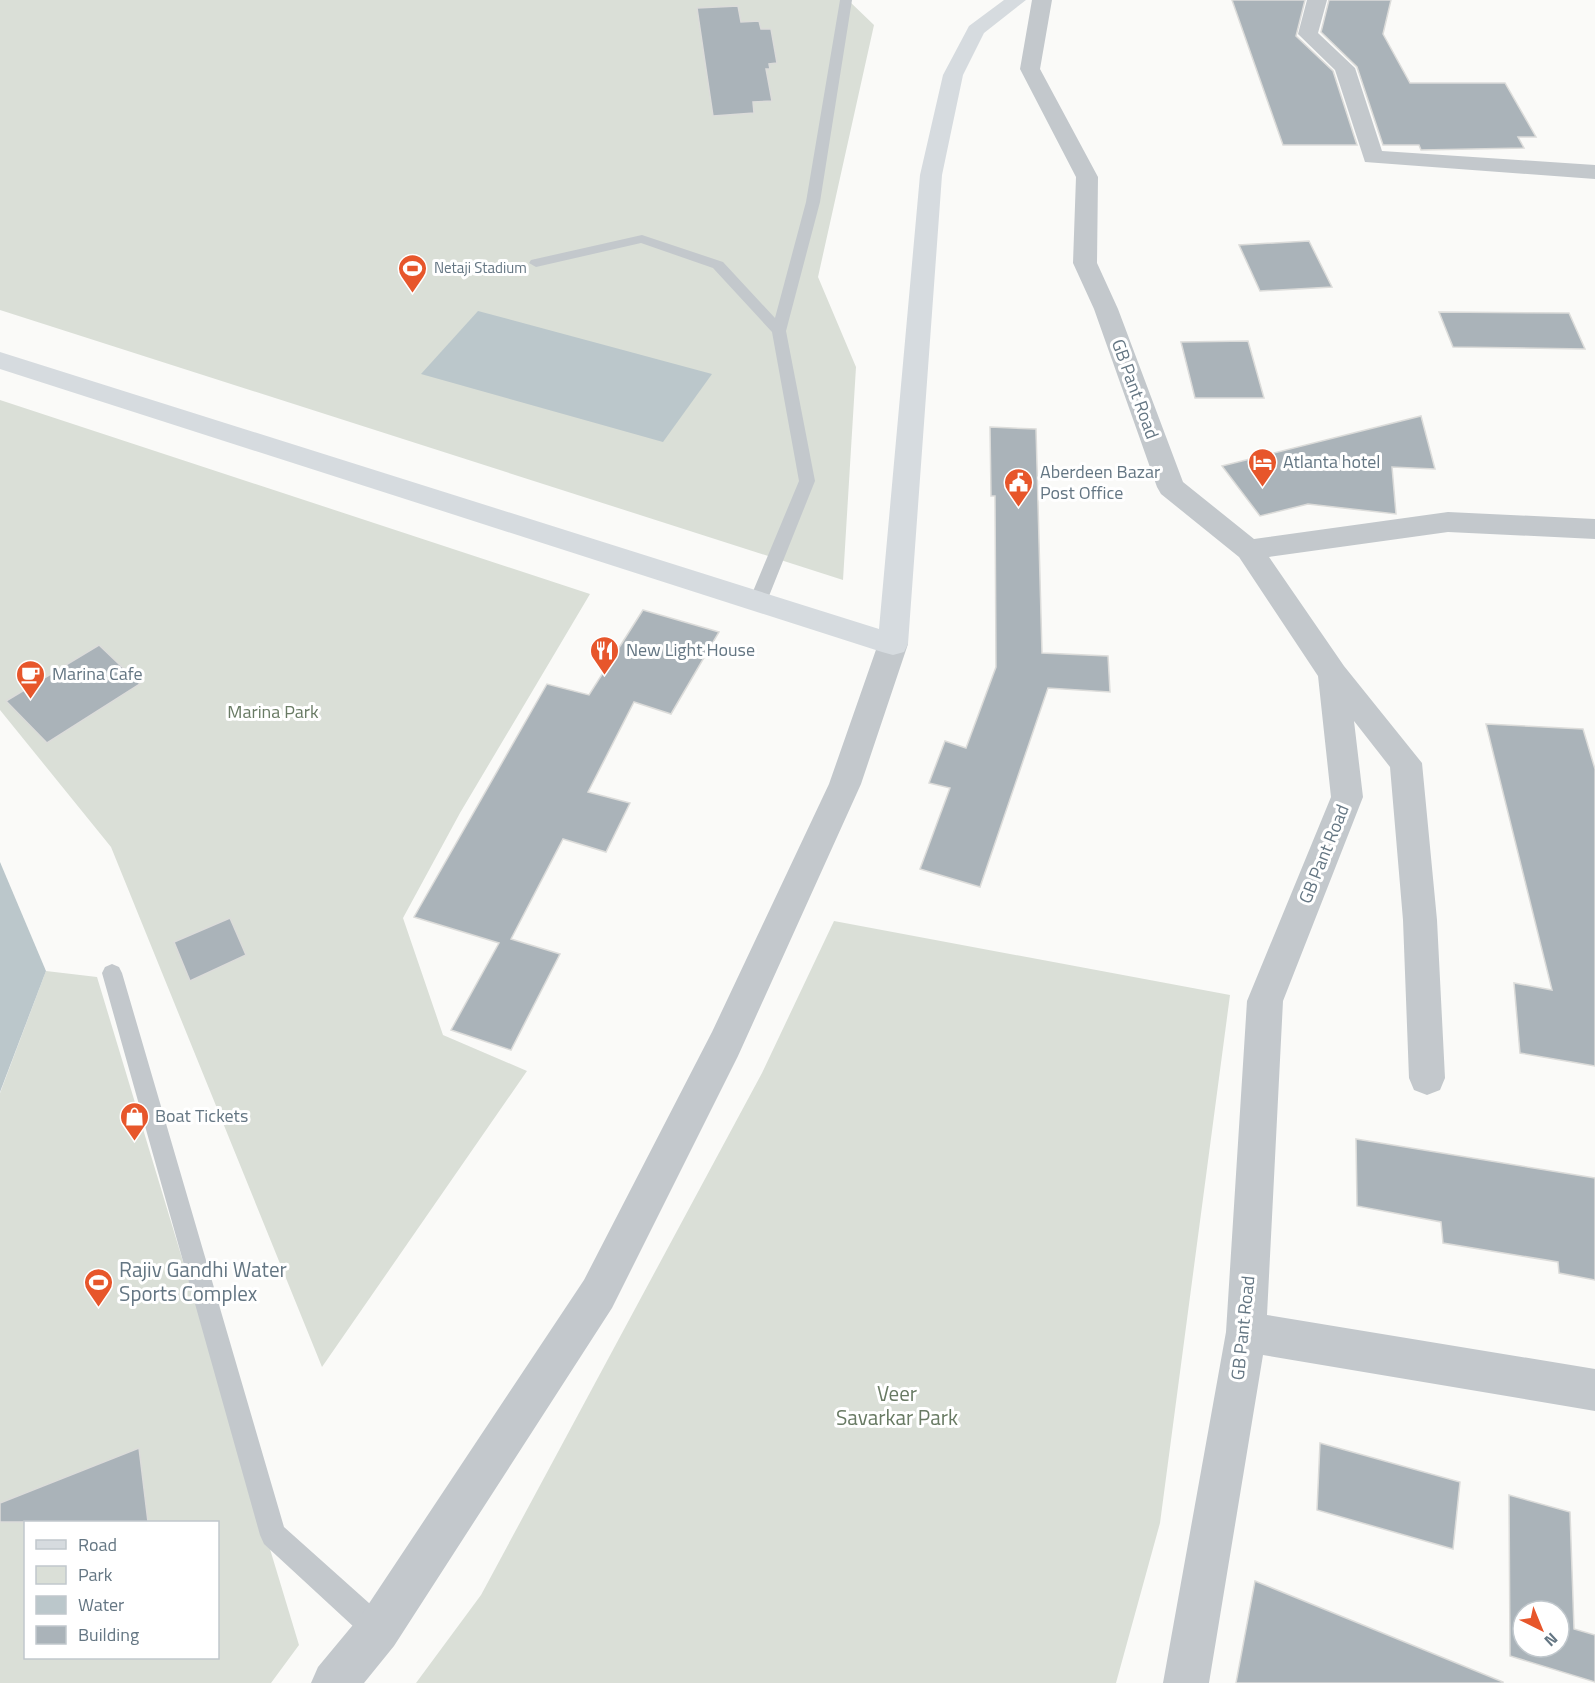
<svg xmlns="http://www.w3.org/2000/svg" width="1595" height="1683" viewBox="0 0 1595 1683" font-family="'Titillium Web',sans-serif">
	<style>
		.green { fill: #dadfd7; fill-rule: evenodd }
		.water { fill: #bbc7cb }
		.building { fill: #aab3b9; stroke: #dcdcda; stroke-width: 1.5; fill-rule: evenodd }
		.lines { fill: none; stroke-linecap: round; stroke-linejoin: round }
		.service { fill: #c3c8cc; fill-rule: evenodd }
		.minor { fill: #c3c8cc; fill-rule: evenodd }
		.tertiary { fill: #c3c8cc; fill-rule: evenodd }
		.secondary { fill: #d6dbdf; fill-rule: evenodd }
		.labels { text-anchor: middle; stroke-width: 6; stroke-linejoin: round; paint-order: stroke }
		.far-poi-label { font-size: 15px; fill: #647683; stroke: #fff; text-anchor: start }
		.street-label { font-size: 18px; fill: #647683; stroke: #fff }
		.poi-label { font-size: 18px; fill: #647683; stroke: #fff; text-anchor: start }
		.park-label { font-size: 18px; fill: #687a63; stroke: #fff }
		.near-poi-label { font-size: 21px; fill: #647683; stroke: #fff; text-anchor: start }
		.near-park-label { font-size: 21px; fill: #687a63; stroke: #fff }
	</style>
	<rect width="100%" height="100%" fill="#fafaf8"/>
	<g class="green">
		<path d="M 0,0 L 848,0 L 874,25 L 818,277 L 856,367 L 843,580 L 0,310 Z"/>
		<path d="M 0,400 L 590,594 L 460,813 L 403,918 L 443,1035 L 527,1071 L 322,1367 L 111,847 L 0,710 Z"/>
		<path d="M 834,921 L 1230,995 L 1160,1523 L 1116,1683 L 416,1683 L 481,1595 L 762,1073 Z"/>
		<path d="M 46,971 L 97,977 L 299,1645 L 271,1683 L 0,1683 L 0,1093 ZM 26,1522 L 218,1522 L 218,1658 L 26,1658 Z"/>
	</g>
	<g class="water">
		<path d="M 478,311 L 712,374 L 663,442 L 421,374 Z"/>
		<path d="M 0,862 L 46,971 L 0,1092 Z"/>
	</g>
	<g class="building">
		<path d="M 1232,0 L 1305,0 L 1296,36 L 1333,71 L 1357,145 L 1283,145 Z"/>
		<path d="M 1329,0 L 1391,0 L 1383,34 L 1410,83 L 1505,83 L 1536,137 L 1518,137 L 1524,148 L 1421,150 L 1419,145 L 1383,145 L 1357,67 L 1321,32 Z"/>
		<path d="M 738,6 L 741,22 L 759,21 L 761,29 L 771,29 L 777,63 L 769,64 L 770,69 L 766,69 L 772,101 L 753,102 L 754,113 L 713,116 L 697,8 Z"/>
		<path d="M 1309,241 L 1332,287 L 1260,291 L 1239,245 Z"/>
		<path d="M 1439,312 L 1569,313 L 1585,349 L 1453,347 Z"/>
		<path d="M 1248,341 L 1264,398 L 1195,398 L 1181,342 Z"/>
		<path d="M 1421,416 L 1435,469 L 1392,467 L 1396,514 L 1308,504 L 1260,516 L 1222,466 Z"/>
		<path d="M 990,427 L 1036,429 L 1042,653 L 1108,656 L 1110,692 L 1048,688 L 980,887 L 920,869 L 950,788 L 929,783 L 945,741 L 966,748 L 996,667 L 995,496 L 991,496 Z"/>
		<path d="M 643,610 L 719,632 L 671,714 L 634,702 L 588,792 L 630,803 L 606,852 L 563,839 L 511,939 L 560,954 L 511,1050 L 451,1030 L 499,943 L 414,917 L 547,684 L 589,695 Z"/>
		<path d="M 99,645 L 140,684 L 47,743 L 6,701 Z"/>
		<path d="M 1486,724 L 1583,729 L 1595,769 L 1595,1066 L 1520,1053 L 1514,983 L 1552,990 Z"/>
		<path d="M 230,918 L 246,955 L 190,981 L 174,942 Z"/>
		<path d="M 1356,1139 L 1595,1178 L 1595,1280 L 1559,1273 L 1558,1262 L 1443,1243 L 1441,1222 L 1357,1206 Z"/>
		<path d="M 1320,1443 L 1460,1482 L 1453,1549 L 1317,1510 Z"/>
		<path d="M 139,1448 L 148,1522 L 0,1522 L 0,1503 Z"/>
		<path d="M 1509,1495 L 1570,1512 L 1574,1629 L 1595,1635 L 1595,1682 L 1510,1656 ZM 1523,1611 L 1559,1611 L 1559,1647 L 1523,1647 Z"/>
		<path d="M 1255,1581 L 1503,1682 L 1503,1683 L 1236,1683 Z"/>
	</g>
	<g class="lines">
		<g class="service">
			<path d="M 840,0 L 852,0 L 820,202 L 786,331 L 815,481 L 767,601 L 764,605 L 752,605 L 749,601 L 799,481 L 772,332 L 713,268 L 641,243 L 536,267 L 529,263 L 531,260 L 642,235 L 723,262 L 775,318 L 806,202 Z"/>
			<path d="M 112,964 L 119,967 L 122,973 L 284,1527 L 388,1620 L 392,1630 L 388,1640 L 378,1644 L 368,1640 L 264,1544 L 260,1535 L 102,973 L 105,967 Z"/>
		</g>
		<g class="minor">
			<path d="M 1032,0 L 1052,0 L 1040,69 L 1098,177 L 1097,263 L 1118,309 L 1183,482 L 1254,539 L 1448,512 L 1595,519 L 1595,539 L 1448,532 L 1269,557 L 1344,666 L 1422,763 L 1437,920 L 1445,1078 L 1440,1090 L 1427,1095 L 1414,1090 L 1409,1078 L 1403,920 L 1390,767 L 1354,721 L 1363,797 L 1283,1001 L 1267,1315 L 1595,1369 L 1595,1411 L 1263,1355 L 1209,1683 L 1163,1683 L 1226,1332 L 1247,1001 L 1331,797 L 1318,676 L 1239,557 L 1161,494 L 1157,487 L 1094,309 L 1073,263 L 1076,177 L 1020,69 Z"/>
			<path d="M 1307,0 L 1327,0 L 1318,33 L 1355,68 L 1382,151 L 1595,165 L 1595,179 L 1365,162 L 1335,70 L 1298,34 Z"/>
		</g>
		<path class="tertiary" d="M 893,633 L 904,636 L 908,644 L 861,784 L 738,1056 L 612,1308 L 394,1646 L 364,1683 L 311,1683 L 318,1667 L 362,1614 L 584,1280 L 712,1032 L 829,784 L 878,644 L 882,636 Z"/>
		<path class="secondary" d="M 1004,0 L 1026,0 L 984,33 L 963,75 L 942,175 L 908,644 L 904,652 L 893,655 L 882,652 L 0,369 L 0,352 L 879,629 L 920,175 L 943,75 L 969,26 Z"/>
	</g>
	<defs>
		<symbol id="stadium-pin" viewBox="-11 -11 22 30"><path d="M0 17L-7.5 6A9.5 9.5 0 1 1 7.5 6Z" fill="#e7562b" stroke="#fff"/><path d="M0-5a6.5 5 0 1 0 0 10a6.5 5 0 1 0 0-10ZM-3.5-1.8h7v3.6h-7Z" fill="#fff"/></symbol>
		<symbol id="hotel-pin" viewBox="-11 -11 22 30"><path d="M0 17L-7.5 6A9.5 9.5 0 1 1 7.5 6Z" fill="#e7562b" stroke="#fff"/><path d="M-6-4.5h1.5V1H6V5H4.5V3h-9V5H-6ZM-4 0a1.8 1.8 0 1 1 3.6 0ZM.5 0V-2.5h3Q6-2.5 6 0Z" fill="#fff"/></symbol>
		<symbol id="civic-pin" viewBox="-11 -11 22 30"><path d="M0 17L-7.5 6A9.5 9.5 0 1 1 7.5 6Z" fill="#e7562b" stroke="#fff"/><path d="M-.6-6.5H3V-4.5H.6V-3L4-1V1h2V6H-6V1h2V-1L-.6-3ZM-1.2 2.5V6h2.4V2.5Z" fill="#fff"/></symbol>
		<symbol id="restaurant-pin" viewBox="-11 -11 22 30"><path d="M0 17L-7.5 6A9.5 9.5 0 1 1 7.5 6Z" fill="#e7562b" stroke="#fff"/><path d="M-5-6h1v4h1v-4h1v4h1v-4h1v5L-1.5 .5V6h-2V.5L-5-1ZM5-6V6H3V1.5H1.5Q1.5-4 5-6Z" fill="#fff"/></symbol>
		<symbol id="cafe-pin" viewBox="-11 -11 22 30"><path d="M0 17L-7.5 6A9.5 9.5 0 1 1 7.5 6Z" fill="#e7562b" stroke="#fff"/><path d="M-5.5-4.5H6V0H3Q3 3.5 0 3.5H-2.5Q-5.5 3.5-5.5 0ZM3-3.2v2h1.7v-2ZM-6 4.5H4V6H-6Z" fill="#fff"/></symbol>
		<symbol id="shop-pin" viewBox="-11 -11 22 30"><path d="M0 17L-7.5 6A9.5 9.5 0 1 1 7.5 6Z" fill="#e7562b" stroke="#fff"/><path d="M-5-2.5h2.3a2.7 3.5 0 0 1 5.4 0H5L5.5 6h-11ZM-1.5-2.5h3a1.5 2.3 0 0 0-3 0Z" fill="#fff"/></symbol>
	</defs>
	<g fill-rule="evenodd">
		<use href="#stadium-pin" x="396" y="252" width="33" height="45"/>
		<use href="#hotel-pin" x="1246" y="446" width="33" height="45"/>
		<use href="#civic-pin" x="1002" y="466" width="33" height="45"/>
		<use href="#restaurant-pin" x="588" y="634" width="33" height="45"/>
		<use href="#cafe-pin" x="14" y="658" width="33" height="45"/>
		<use href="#shop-pin" x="118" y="1100" width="33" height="45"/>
		<use href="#stadium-pin" x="82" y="1266" width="33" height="45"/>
	</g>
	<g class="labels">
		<g class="far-poi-label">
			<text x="434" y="273">Netaji Stadium</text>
		</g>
		<g class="street-label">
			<text transform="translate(1135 389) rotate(70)" y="6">GB Pant Road</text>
			<text transform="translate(1324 854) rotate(-68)" y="6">GB Pant Road</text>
			<text transform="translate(1243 1328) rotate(-84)" y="6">GB Pant Road</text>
		</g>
		<g class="poi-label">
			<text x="1283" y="468">Atlanta hotel</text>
			<text x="1040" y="478">Aberdeen Bazar<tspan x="1040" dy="21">Post Office</tspan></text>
			<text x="626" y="656">New Light House</text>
			<text x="52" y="680">Marina Cafe</text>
			<text x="155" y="1122">Boat Tickets</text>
		</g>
		<g class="park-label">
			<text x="273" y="718">Marina Park</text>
		</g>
		<g class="near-poi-label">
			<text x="119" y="1277">Rajiv Gandhi Water<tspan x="119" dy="24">Sports Complex</tspan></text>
		</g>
		<g class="near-park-label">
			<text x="897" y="1401">Veer<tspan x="897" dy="24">Savarkar Park</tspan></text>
		</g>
	</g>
	<rect x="24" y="1521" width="195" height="138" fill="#ffffff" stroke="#c1c8cd" stroke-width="1.5"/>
	<rect x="36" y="1540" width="30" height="9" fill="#d6dbdf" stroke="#c1c8cd" stroke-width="1.5"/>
	<text x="78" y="1551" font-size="18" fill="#647683">Road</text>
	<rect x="36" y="1566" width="30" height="18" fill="#dadfd7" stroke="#c1c8cd" stroke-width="1.5"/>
	<text x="78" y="1581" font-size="18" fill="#647683">Park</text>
	<rect x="36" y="1596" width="30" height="18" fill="#bbc7cb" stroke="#c1c8cd" stroke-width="1.5"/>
	<text x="78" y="1611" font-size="18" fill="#647683">Water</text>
	<rect x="36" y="1626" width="30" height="18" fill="#aab3b9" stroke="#c1c8cd" stroke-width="1.5"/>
	<text x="78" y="1641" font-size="18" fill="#647683">Building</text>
	<g transform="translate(1541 1629) rotate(137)"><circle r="28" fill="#ffffff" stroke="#c1c8cd" stroke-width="1.5"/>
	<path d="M0-4.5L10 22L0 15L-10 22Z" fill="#e7562b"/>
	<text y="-9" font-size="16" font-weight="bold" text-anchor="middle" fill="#647683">N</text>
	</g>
</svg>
